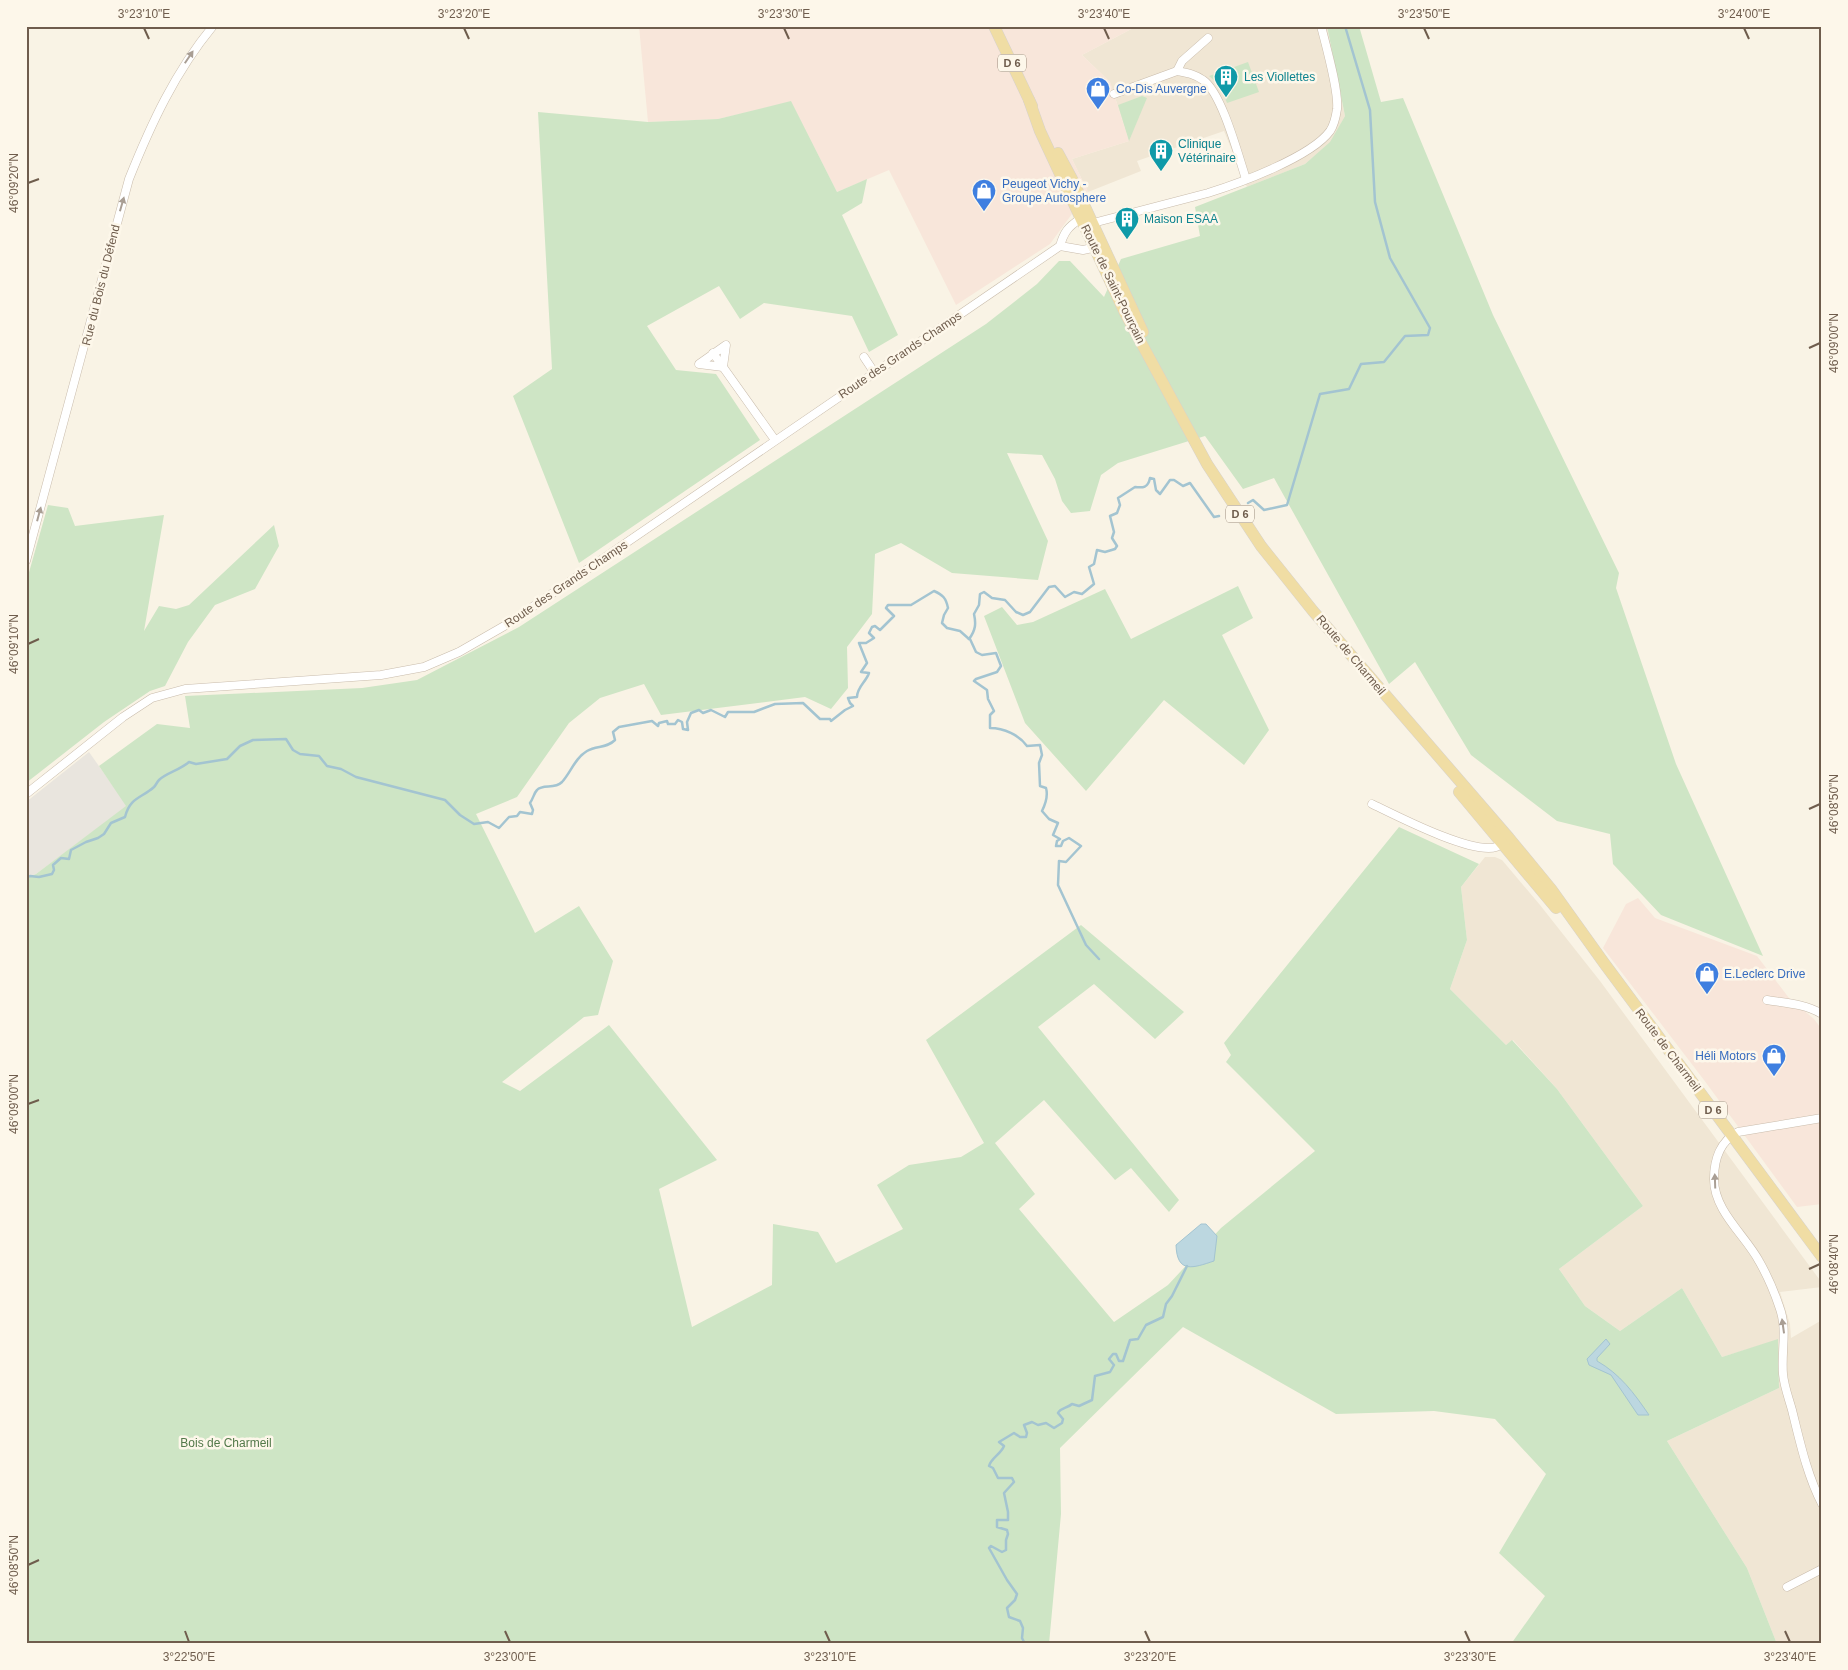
<svg xmlns="http://www.w3.org/2000/svg" width="1848" height="1670" viewBox="0 0 1848 1670" font-family="Helvetica,sans-serif">
	<style>
		.residential { fill: #f0e6d4 }
		.commercial { fill: #f8e6da }
		.industrial { fill: #e9e5de }
		.green { fill: #cee5c5 }
		.water { fill: #bcd7e0; stroke: #a3c4d1 }
		.lines { fill: none; stroke-linecap: round; stroke-linejoin: round }
		.stream { stroke: #a3c4d1; stroke-width: 2.5 }
		.street-casing { stroke: #c9bcac; stroke-width: 9 }
		.primary-casing { stroke: #d7d2cd; stroke-width: 12 }
		.street { stroke: #fff; stroke-width: 8 }
		.primary { stroke: #f0dda4; stroke-width: 11 }
		.oneway { fill: #a99e94 }
		.ticks { fill: none; stroke: #6f5d4d; stroke-width: 2 }
		.labels { text-anchor: middle; stroke-width: 5; stroke-linejoin: round; paint-order: stroke }
		.shield { fill: #fdf7ea; stroke: #9a8b7c; stroke-width: 1 }
		.shield-label { font-size: 11px; font-weight: bold; fill: #6f5d4d }
		.culture-label { font-size: 12px; fill: #0d838f; stroke: #fdf7ea; text-anchor: start }
		.shop-label { font-size: 12px; fill: #366cbe; stroke: #fdf7ea; text-anchor: start }
		.street-label { font-size: 12px; fill: #6f5d4d; stroke: #fdf7ea }
		.park-label { font-size: 12px; fill: #53794a; stroke: #fdf7ea }
		.neatline { fill: none; stroke: #6f5d4d; stroke-width: 2 }
		.ticks-label { font-size: 12px; text-anchor: middle; fill: #6f5d4d }
	</style>
	<rect width="100%" height="100%" fill="#f9f3e5"/>
	<g class="residential">
		<path d="M 1137,26 L 1327,26 L 1345,116 L 1331,142 L 1305,164 L 1247,187 L 1224,131 L 1137,161 L 1141,171 L 1088,192 L 1072,159 L 1129,141 L 1110,82 L 1082,55 Z"/>
		<path d="M 1485,857 L 1495,857 L 1502,860 L 1540,905 L 1600,981 L 1822,1283 L 1822,1287 L 1780,1292 L 1790,1324 L 1791,1338 L 1822,1320 L 1822,1644 L 1777,1644 L 1747,1568 L 1667,1441 L 1779,1388 L 1778,1340 L 1722,1357 L 1682,1288 L 1620,1331 L 1585,1306 L 1559,1269 L 1643,1206 L 1557,1089 L 1513,1040 L 1506,1045 L 1450,989 L 1467,940 L 1461,887 Z"/>
	</g>
	<g class="commercial">
		<path d="M 639,26 L 1137,26 L 1082,55 L 1110,82 L 1129,141 L 1072,159 L 1088,192 L 1050,244 L 956,305 L 889,170 L 837,192 L 791,102 L 718,119 L 648,122 Z"/>
		<path d="M 1638,898 L 1655,918 L 1757,956 L 1789,998 L 1814,1019 L 1822,1030 L 1822,1204 L 1797,1207 L 1704,1080 L 1603,948 L 1626,904 Z"/>
	</g>
	<path class="industrial" d="M 89,752 L 127,806 L 36,874 L 26,878 L 26,802 Z"/>
	<g class="green">
		<path d="M 1327,26 L 1359,26 L 1381,102 L 1403,98 L 1493,315 L 1619,573 L 1616,588 L 1676,764 L 1763,956 L 1661,915 L 1613,864 L 1610,834 L 1557,821 L 1471,755 L 1415,662 L 1389,684 L 1274,478 L 1243,489 L 1205,436 L 1118,463 L 1101,475 L 1090,511 L 1071,513 L 1062,501 L 1055,479 L 1042,455 L 1007,453 L 1048,541 L 1038,580 L 952,573 L 901,543 L 875,554 L 872,614 L 847,647 L 848,688 L 831,709 L 805,697 L 661,715 L 644,684 L 600,698 L 569,723 L 517,797 L 476,814 L 535,933 L 579,906 L 613,961 L 598,1015 L 584,1017 L 502,1082 L 520,1091 L 609,1025 L 717,1160 L 659,1189 L 692,1327 L 772,1285 L 773,1224 L 818,1232 L 836,1263 L 903,1229 L 877,1185 L 909,1165 L 961,1157 L 984,1143 L 926,1040 L 1081,925 L 1184,1012 L 1155,1039 L 1094,984 L 1038,1027 L 1179,1200 L 1169,1212 L 1131,1168 L 1115,1180 L 1044,1100 L 995,1143 L 1035,1194 L 1019,1209 L 1114,1322 L 1168,1285 L 1221,1228 L 1315,1151 L 1226,1062 L 1231,1055 L 1224,1043 L 1399,827 L 1479,864 L 1461,887 L 1467,940 L 1450,989 L 1506,1045 L 1512,1040 L 1557,1089 L 1643,1206 L 1559,1269 L 1585,1306 L 1620,1331 L 1682,1288 L 1722,1357 L 1778,1339 L 1779,1388 L 1667,1441 L 1747,1568 L 1777,1644 L 1511,1644 L 1545,1596 L 1499,1553 L 1546,1474 L 1495,1419 L 1434,1411 L 1336,1414 L 1183,1327 L 1060,1448 L 1061,1514 L 1049,1644 L 26,1644 L 26,878 L 36,874 L 126,806 L 99,766 L 157,724 L 190,728 L 185,696 L 362,688 L 417,680 L 519,627 L 986,324 L 1037,284 L 1059,261 L 1070,261 L 1104,297 L 1121,259 L 1200,236 L 1195,207 L 1305,164 L 1330,142 L 1345,116 Z"/>
		<path d="M 1248,62 L 1259,92 L 1227,103 L 1220,85 L 1209,76 Z"/>
		<path d="M 1142,96 L 1147,98 L 1129,141 L 1118,105 Z"/>
		<path d="M 791,101 L 837,192 L 867,179 L 862,203 L 842,215 L 898,335 L 869,352 L 852,316 L 764,303 L 740,319 L 719,286 L 647,326 L 676,370 L 716,374 L 760,440 L 579,563 L 513,396 L 552,369 L 538,112 L 648,122 L 718,119 Z"/>
		<path d="M 48,505 L 68,508 L 75,526 L 164,515 L 144,631 L 159,606 L 176,609 L 189,605 L 274,525 L 279,546 L 255,589 L 215,605 L 188,642 L 165,686 L 150,691 L 104,722 L 26,783 L 26,583 Z"/>
		<path d="M 1238,586 L 1253,618 L 1222,635 L 1269,730 L 1244,765 L 1164,700 L 1086,791 L 1025,723 L 984,616 L 1002,607 L 1017,625 L 1033,622 L 1105,589 L 1131,639 Z"/>
	</g>
	<g class="water">
		<path d="M 1201,1224 L 1206,1224 L 1217,1236 L 1214,1261 C 1193,1268 1177,1274 1176,1245 Z"/>
		<path d="M 1606,1339 L 1610,1344 L 1597,1358 L 1597,1361 C 1620,1374 1634,1393 1649,1415 L 1638,1415 L 1611,1375 L 1589,1365 L 1587,1359 Z"/>
	</g>
	<g class="lines">
		<g class="stream">
			<path d="M 1248,503 L 1253,500 L 1264,510 L 1287,505 L 1320,394 L 1349,389 L 1361,364 L 1384,362 L 1405,336 L 1428,335 L 1430,328 L 1390,258 L 1375,202 L 1370,110 L 1345,26"/>
			<path d="M 969,639 C 976,630 976,623 974,614 L 979,605 L 980,594 L 984,592 L 992,598 L 1005,600 L 1016,612 L 1023,615 L 1030,612 L 1049,587 L 1055,586 L 1065,597 L 1074,592 L 1082,594 L 1094,584 L 1089,567 L 1094,564 L 1097,550 L 1105,552 L 1115,549 L 1117,546 L 1112,538 L 1114,532 L 1110,516 L 1117,513 L 1120,505 L 1118,498 L 1135,487 C 1143,488 1148,488 1150,478 L 1154,479 L 1156,490 L 1160,494 L 1170,480 L 1174,480 L 1183,486 L 1190,483 L 1214,517 L 1219,516"/>
			<path d="M 970,639 L 976,652 L 982,655 L 996,653 L 1001,666 L 997,672 L 976,679 L 974,681 L 987,690 L 988,699 L 994,711 L 990,715 L 990,728 C 1004,728 1019,735 1027,746 L 1040,745 L 1042,755 L 1039,763 L 1040,786 L 1046,788 C 1048,795 1045,805 1042,811 L 1049,819 L 1058,823 L 1053,835 L 1060,839 L 1057,841 L 1056,846 L 1061,846 L 1063,841 L 1069,838 L 1081,846 L 1066,862 L 1059,861 L 1058,885 L 1086,945 L 1099,959"/>
			<path d="M 26,878 L 30,876 L 39,877 L 52,874 L 54,870 L 53,865 L 61,858 L 69,859 L 71,850 L 86,842 L 98,838 L 104,834 L 111,823 L 125,817 C 130,797 142,798 154,787 C 156,785 157,782 159,780 C 166,773 180,770 189,762 L 196,764 L 227,759 L 240,746 L 253,740 L 286,739 L 293,750 L 300,754 L 319,756 L 327,766 L 341,769 L 356,777 L 445,800 L 460,815 L 474,824 L 488,822 L 499,828 L 509,817 L 517,816 L 520,812 L 532,814 L 533,810 L 530,803 C 533,799 534,793 537,790 C 543,783 554,790 562,782 C 571,772 575,758 587,751 C 597,745 606,749 615,740 L 613,732 L 619,727 L 652,721 L 658,726 L 659,723 L 667,721 L 668,724 L 675,724 L 678,720 L 682,722 L 683,729 L 688,730 L 687,722 L 691,713 L 699,710 L 703,713 L 711,710 L 725,717 L 728,712 L 754,712 L 775,704 L 803,703 L 820,719 L 830,719 L 831,721 L 845,710 L 853,706 L 850,703 L 848,698 L 857,697 C 857,687 866,682 869,673 L 861,672 L 867,663 L 859,643 L 866,643 L 874,638 L 869,633 L 872,627 L 875,626 L 880,630 L 894,616 L 886,608 L 888,605 L 911,605 L 934,591 C 943,595 946,598 948,608 L 944,615 L 942,623 L 947,628 L 960,631 L 969,639"/>
			<path d="M 1025,1644 L 1022,1638 L 1023,1628 L 1020,1621 L 1009,1617 L 1007,1608 L 1015,1600 L 1017,1594 L 1007,1580 L 989,1548 L 991,1546 L 1002,1552 L 1006,1550 L 1006,1540 L 1008,1534 L 1007,1530 L 997,1527 L 997,1520 L 1008,1520 L 1008,1512 L 1004,1493 L 1014,1482 L 1012,1478 L 998,1478 L 993,1468 L 989,1466 C 991,1458 1001,1454 1004,1446 L 999,1442 L 1014,1433 L 1020,1437 L 1026,1437 L 1027,1433 L 1024,1425 L 1032,1422 L 1038,1425 L 1046,1423 L 1054,1428 L 1062,1423 L 1063,1419 L 1058,1413 C 1060,1408 1068,1408 1072,1404 L 1079,1406 L 1092,1400 L 1095,1376 L 1110,1372 L 1114,1365 L 1109,1359 L 1113,1354 L 1116,1354 L 1119,1361 L 1123,1361 L 1130,1340 L 1138,1339 L 1146,1325 L 1163,1317 L 1166,1304 L 1172,1296 L 1187,1266"/>
		</g>
		<defs>
			<g id="street">
				<path d="M 1177,71 C 1187,73 1195,74 1203,80 C 1222,93 1238,155 1246,179"/>
				<path d="M 1114,94 L 1177,71 L 1182,61 L 1208,38"/>
				<path d="M 1060,246 L 1083,250 L 1097,247"/>
				<path d="M 726,345 L 723,367 L 699,364 Z"/>
				<path d="M 713,353 L 775,440"/>
				<path d="M 864,357 L 874,372"/>
				<path d="M 26,561 L 129,179 C 151,124 175,72 213,26"/>
				<path d="M 26,794 L 123,717 L 152,698 L 185,689 L 381,675 L 424,667 L 459,652 L 506,625 L 1060,246 C 1064,232 1068,227 1080,219 L 1093,223 L 1208,193 C 1240,183 1311,157 1330,131 C 1334,125 1336,116 1337,109 C 1339,91 1326,46 1321,26"/>
				<path d="M 1372,804 C 1395,815 1472,855 1496,847 C 1499,846 1503,842 1506,840"/>
				<path d="M 1767,1000 C 1786,1003 1805,1004 1822,1014"/>
				<path d="M 1822,1118 L 1738,1132 C 1720,1141 1714,1160 1714,1179 C 1714,1211 1745,1235 1759,1261 C 1767,1275 1774,1291 1779,1306 C 1788,1329 1781,1350 1783,1374 C 1784,1386 1789,1399 1792,1410 C 1800,1442 1807,1475 1822,1504"/>
				<path d="M 1787,1587 L 1822,1569"/>
			</g>
			<g id="primary">
				<path d="M 994,26 L 1032,106"/>
				<path d="M 1029,100 L 1040,131 L 1125,313 L 1207,464 L 1261,546 L 1313,611 L 1509,838 L 1551,889 L 1604,963 L 1822,1257"/>
				<path d="M 1058,153 L 1072,179 L 1143,332"/>
				<path d="M 1459,792 L 1556,908"/>
			</g>
		</defs>
		<use href="#street" class="street-casing"/>
		<use href="#primary" class="primary-casing"/>
		<use href="#street" class="street"/>
		<use href="#primary" class="primary"/>
	</g>
	<defs><path id="oneway-solid" d="M-6-.8H1V-3.2L6.5 0L1 3.2V.8H-6Z" transform="scale(1.25)"/></defs>
	<g class="oneway">
		<use href="#oneway-solid" transform="translate(189 57) rotate(-56)"/>
		<use href="#oneway-solid" transform="translate(122 204) rotate(-74)"/>
		<use href="#oneway-solid" transform="translate(39 514) rotate(-75)"/>
		<use href="#oneway-solid" transform="translate(1715 1181) rotate(-92)"/>
		<use href="#oneway-solid" transform="translate(1783 1326) rotate(-98)"/>
	</g>
	<path class="ticks" d="M 144,28 L 149,39M 464,28 L 469,39M 784,28 L 789,39M 1104,28 L 1109,39M 1424,28 L 1429,39M 1744,28 L 1749,39M 28,183 L 39,179M 1809,348 L 1820,343M 28,644 L 39,639M 1809,809 L 1820,804M 28,1104 L 39,1100M 1809,1269 L 1820,1264M 28,1565 L 39,1560M 185,1631 L 189,1642M 505,1631 L 510,1642M 825,1631 L 830,1642M 1145,1631 L 1150,1642M 1465,1631 L 1470,1642M 1785,1631 L 1790,1642"/>
	<defs>
		<symbol id="building-pin" viewBox="-11 -11 22 30"><path d="M0 17L-7.5 6A9.5 9.5 0 1 1 7.5 6Z" fill="#0f9aa8" stroke="#fdf7ea"/><path d="M-4-6H4V6H1V3H-1V6H-4ZM-2.5-4.3h1.7v1.8h-1.7ZM.8-4.3h1.7v1.8H.8ZM-2.5-1h1.7V.8h-1.7ZM.8-1h1.7V.8H.8Z" fill="#fff"/></symbol>
		<symbol id="shop-pin" viewBox="-11 -11 22 30"><path d="M0 17L-7.5 6A9.5 9.5 0 1 1 7.5 6Z" fill="#3f7fe0" stroke="#fdf7ea"/><path d="M-5-2.5h2.3a2.7 3.5 0 0 1 5.4 0H5L5.5 6h-11ZM-1.5-2.5h3a1.5 2.3 0 0 0-3 0Z" fill="#fff"/></symbol>
	</defs>
	<g fill-rule="evenodd">
		<use href="#building-pin" x="1212" y="63" width="28" height="38"/>
		<use href="#shop-pin" x="1084" y="75" width="28" height="38"/>
		<use href="#building-pin" x="1147" y="137" width="28" height="38"/>
		<use href="#shop-pin" x="970" y="177" width="28" height="38"/>
		<use href="#building-pin" x="1113" y="205" width="28" height="38"/>
		<use href="#shop-pin" x="1693" y="960" width="28" height="38"/>
		<use href="#shop-pin" x="1760" y="1042" width="28" height="38"/>
	</g>
	<g class="labels">
		<g class="shield">
			<rect x="998" y="54.5" width="28" height="17" rx="4"/>
			<rect x="1226" y="505.5" width="28" height="17" rx="4"/>
			<rect x="1699" y="1101.5" width="28" height="17" rx="4"/>
		</g>
		<g class="shield-label">
			<text x="1012" y="67">D 6</text>
			<text x="1240" y="518">D 6</text>
			<text x="1713" y="1114">D 6</text>
		</g>
		<g class="culture-label">
			<text x="1244" y="81">Les Viollettes</text>
			<text x="1178" y="148">Clinique<tspan x="1178" dy="14">Vétérinaire</tspan></text>
			<text x="1144" y="223">Maison ESAA</text>
		</g>
		<g class="shop-label">
			<text x="1116" y="93">Co-Dis Auvergne</text>
			<text x="1002" y="188">Peugeot Vichy -<tspan x="1002" dy="14">Groupe Autosphere</tspan></text>
			<text x="1724" y="978">E.Leclerc Drive</text>
			<text x="1756" y="1060" text-anchor="end">Héli Motors</text>
		</g>
		<g class="street-label">
			<text transform="translate(1113 284) rotate(64)" y="4">Route de Saint-Pourçain</text>
			<text transform="translate(101 285) rotate(-76)" y="4">Rue du Bois du Défend</text>
			<text transform="translate(900 355) rotate(-34)" y="4">Route des Grands Champs</text>
			<text transform="translate(566 584) rotate(-34)" y="4">Route des Grands Champs</text>
			<text transform="translate(1351 655) rotate(50)" y="4">Route de Charmeil</text>
			<text transform="translate(1668 1050) rotate(53)" y="4">Route de Charmeil</text>
		</g>
		<g class="park-label">
			<text x="226" y="1447">Bois de Charmeil</text>
		</g>
	</g>
	<rect width="1848" height="1670" fill="none" stroke="#fdf7ea" stroke-width="55"/>
	<rect x="28" y="28" width="1792" height="1614" class="neatline"/>
	<g class="ticks-label">
		<text x="144" y="18">3°23'10"E</text>
		<text x="464" y="18">3°23'20"E</text>
		<text x="784" y="18">3°23'30"E</text>
		<text x="1104" y="18">3°23'40"E</text>
		<text x="1424" y="18">3°23'50"E</text>
		<text x="1744" y="18">3°24'00"E</text>
		<text transform="translate(14 183) rotate(-90)" y="4">46°09'20"N</text>
		<text transform="translate(1834 343) rotate(-90)" y="4">46°09'00"N</text>
		<text transform="translate(14 644) rotate(-90)" y="4">46°09'10"N</text>
		<text transform="translate(1834 804) rotate(-90)" y="4">46°08'50"N</text>
		<text transform="translate(14 1104) rotate(-90)" y="4">46°09'00"N</text>
		<text transform="translate(1834 1264) rotate(-90)" y="4">46°08'40"N</text>
		<text transform="translate(14 1565) rotate(-90)" y="4">46°08'50"N</text>
		<text x="189" y="1661">3°22'50"E</text>
		<text x="510" y="1661">3°23'00"E</text>
		<text x="830" y="1661">3°23'10"E</text>
		<text x="1150" y="1661">3°23'20"E</text>
		<text x="1470" y="1661">3°23'30"E</text>
		<text x="1790" y="1661">3°23'40"E</text>
	</g>
</svg>
